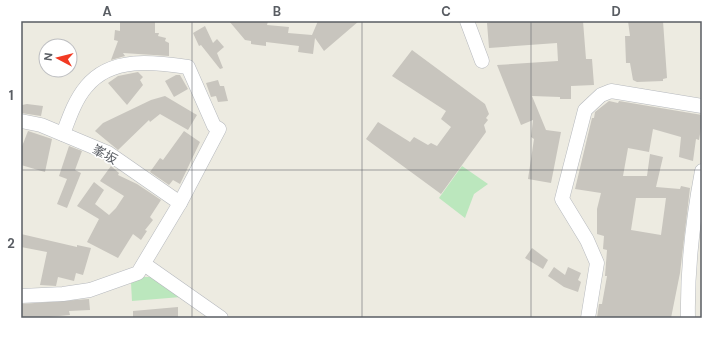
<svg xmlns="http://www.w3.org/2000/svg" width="723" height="339" viewBox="0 0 723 339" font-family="'DM Sans','Noto Sans JP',sans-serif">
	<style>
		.green { fill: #bbe7bd }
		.building { fill: #c8c5be; fill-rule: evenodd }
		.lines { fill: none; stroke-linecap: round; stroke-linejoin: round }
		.street-casing { stroke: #b6b9be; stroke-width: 15 }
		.street { stroke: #fff; stroke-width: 14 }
		.grid { fill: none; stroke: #595d63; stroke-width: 1; stroke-opacity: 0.55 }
		.labels { text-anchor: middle; stroke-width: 3; stroke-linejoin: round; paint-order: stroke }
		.street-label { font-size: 13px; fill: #595d63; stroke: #fff }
		.neatline { fill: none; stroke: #595d63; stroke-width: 1.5 }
		.grid-label { font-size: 13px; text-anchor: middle; font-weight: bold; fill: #595d63 }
	</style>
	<rect width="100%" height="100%" fill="#edebe1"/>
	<g class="green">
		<path d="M 462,166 L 488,184 L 474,194 L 465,218 L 439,198 Z"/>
		<path d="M 144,277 L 154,277 L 181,297 L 132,301 L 131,283 Z"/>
	</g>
	<g class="building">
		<path d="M 120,21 L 155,21 L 155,33 L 159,33 L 158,36 L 166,38 L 165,41 L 169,43 L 169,56 L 123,53 L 125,56 L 111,60 L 118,41 L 114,40 L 115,30 L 120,31 Z"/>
		<path d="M 229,21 L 268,21 L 267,25 L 289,27 L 288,33 L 312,35 L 318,21 L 359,21 L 324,51 L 315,38 L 313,54 L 298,52 L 299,46 L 266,42 L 266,46 L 251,44 L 251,41 L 245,40 Z"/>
		<path d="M 495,21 L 583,21 L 586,59 L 592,59 L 594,85 L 571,86 L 571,99 L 560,99 L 560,97 L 532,96 L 546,130 L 561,132 L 551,183 L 528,179 L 534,139 L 531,137 L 533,120 L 521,125 L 497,65 L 558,61 L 557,43 L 489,48 L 487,23 Z"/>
		<path d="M 628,21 L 663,21 L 667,78 L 663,79 L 663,81 L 637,82 L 633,80 L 630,63 L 626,63 L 625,36 L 630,36 Z"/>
		<path d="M 205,26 L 213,43 L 217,39 L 224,47 L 217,53 L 223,68 L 220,69 L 201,45 L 199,46 L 193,33 Z"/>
		<path d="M 412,50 L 485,104 L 489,114 L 486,118 L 488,120 L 484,125 L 486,132 L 441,194 L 366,139 L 378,122 L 410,142 L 414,137 L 428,145 L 431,143 L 437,146 L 451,127 L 441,119 L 446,111 L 392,76 Z"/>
		<path d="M 138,72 L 143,77 L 140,80 L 143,85 L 127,105 L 108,83 L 118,76 Z"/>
		<path d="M 176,75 L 180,75 L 188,89 L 174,97 L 165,81 Z"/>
		<path d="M 218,80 L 220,86 L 224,86 L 228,101 L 218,102 L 216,96 L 211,97 L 206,83 Z"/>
		<path d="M 165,96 L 197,115 L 188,130 L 160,114 L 150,122 L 149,120 L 118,150 L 95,131 L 103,123 L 151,100 Z"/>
		<path d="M 609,101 L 618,103 L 619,101 L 702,115 L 701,128 L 699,140 L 696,139 L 693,161 L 679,157 L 681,137 L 653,129 L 649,152 L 628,148 L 623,176 L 647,176 L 650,154 L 663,157 L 656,187 L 680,189 L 681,186 L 690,188 L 680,273 L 671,318 L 597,318 L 599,304 L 602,304 L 607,276 L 605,276 L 607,250 L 603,249 L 604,236 L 597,234 L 597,209 L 601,193 L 575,189 L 592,118 L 594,118 L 595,112 ZM 636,198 L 666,198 L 661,235 L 631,230 Z"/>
		<path d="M 27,104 L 43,106 L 41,116 L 21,113 L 22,105 Z"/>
		<path d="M 28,131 L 52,139 L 45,172 L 21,165 L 21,149 Z"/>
		<path d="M 184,131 L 200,142 L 180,184 L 173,180 L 169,185 L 150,172 L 160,158 L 163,160 Z"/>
		<path d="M 69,146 L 82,151 L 75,170 L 81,173 L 67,208 L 57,204 L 67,179 L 59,176 Z"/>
		<path d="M 111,166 L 119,173 L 118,175 L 137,184 L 161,200 L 150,217 L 153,220 L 145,230 L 147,231 L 141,240 L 133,234 L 118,258 L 87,242 L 99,219 L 77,206 L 94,182 L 104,190 L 95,204 L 109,215 L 116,208 L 124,196 L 100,181 Z"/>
		<path d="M 21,234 L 77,247 L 77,245 L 91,248 L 83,275 L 76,273 L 74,281 L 58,277 L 56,286 L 40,285 L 47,252 L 21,247 Z"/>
		<path d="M 532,248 L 548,260 L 543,269 L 525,258 Z"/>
		<path d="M 554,267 L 565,275 L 568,267 L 581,273 L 578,280 L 581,282 L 578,292 L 564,287 L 548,276 Z"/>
		<path d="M 89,299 L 90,310 L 69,311 L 70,315 L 38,318 L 21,317 L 21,304 Z"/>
		<path d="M 178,307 L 178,318 L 133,318 L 133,311 Z"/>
	</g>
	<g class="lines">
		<defs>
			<g id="street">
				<path d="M 467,21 L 482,61"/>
				<path d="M 21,121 L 41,125 L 108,153 L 180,203"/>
				<path d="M 144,264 L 221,318"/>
				<path d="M 21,296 L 63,294 L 90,290 L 138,273 L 180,203 L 219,129 L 214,126 L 188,67 C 154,62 111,56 86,87 C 75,100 69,118 63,134"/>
				<path d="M 588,318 L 597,263 L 587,240 L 562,199 L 585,110 L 601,95 L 611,91 L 702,106"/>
				<path d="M 688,318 C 687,269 693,219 702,171"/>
			</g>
		</defs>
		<use href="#street" class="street-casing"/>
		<use href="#street" class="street"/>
	</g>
	<path class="grid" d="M 192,21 L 192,318M 362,21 L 362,318M 531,21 L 531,318M 21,170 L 702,170"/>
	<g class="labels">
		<g class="street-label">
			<text transform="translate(105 154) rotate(28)" y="5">峯坂</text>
		</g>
	</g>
	<rect width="723" height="339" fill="none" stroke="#ffffff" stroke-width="44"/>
	<g transform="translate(58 58) rotate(277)"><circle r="19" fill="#ffffff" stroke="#bdbec1"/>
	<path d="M0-3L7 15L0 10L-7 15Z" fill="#f23a23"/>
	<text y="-6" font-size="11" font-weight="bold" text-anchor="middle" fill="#595d63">N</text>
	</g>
	<rect x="22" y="22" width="679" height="295" class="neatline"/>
	<g class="grid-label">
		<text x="107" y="16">A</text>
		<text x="277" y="16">B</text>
		<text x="446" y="16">C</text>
		<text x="616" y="16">D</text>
		<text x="11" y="100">1</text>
		<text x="11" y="248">2</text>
	</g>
</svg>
